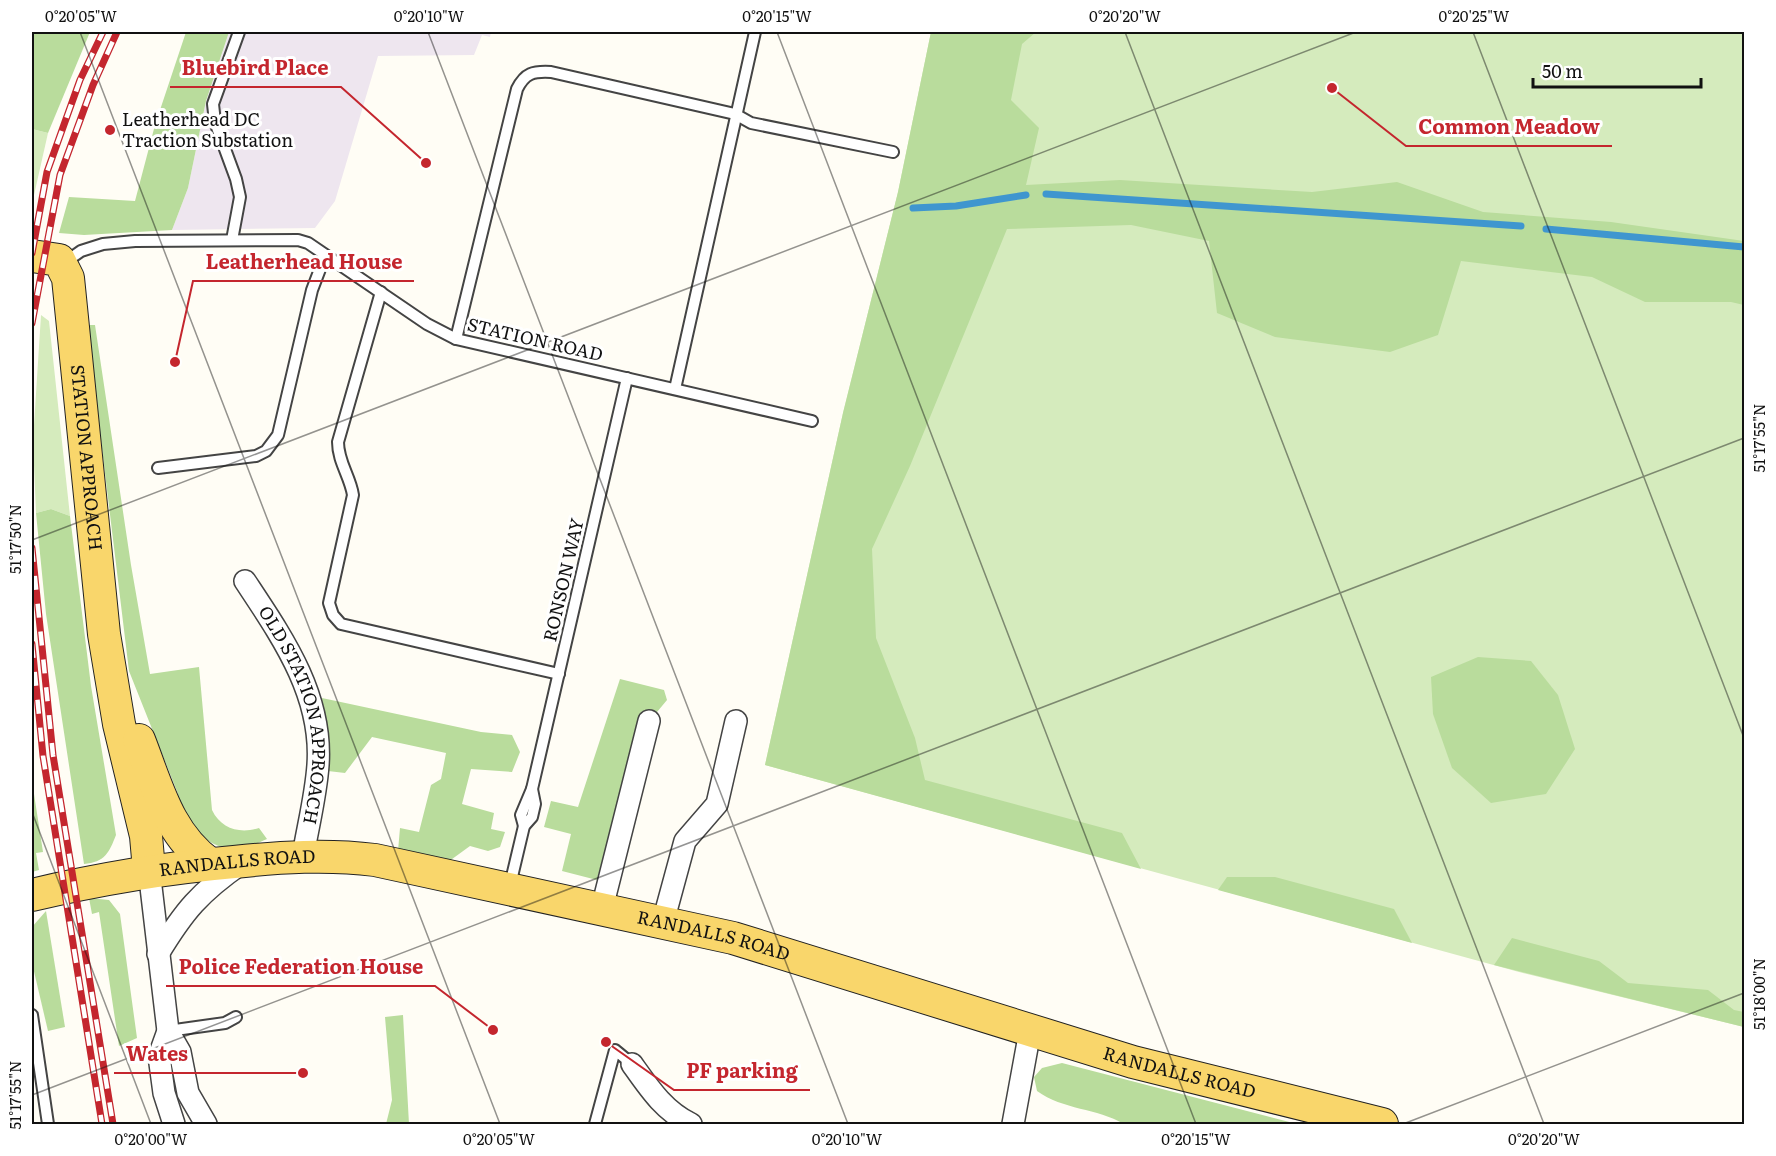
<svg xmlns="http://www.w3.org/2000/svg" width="1776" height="1156" viewBox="0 0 1776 1156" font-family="Literata,serif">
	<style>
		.industrial { fill: #eee6ef }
		.green { fill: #d5ebbd }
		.forest { fill: #b9dc9c }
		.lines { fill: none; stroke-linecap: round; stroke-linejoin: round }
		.stream { stroke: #3f96cf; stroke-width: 7 }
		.service-casing { stroke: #444; stroke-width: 14 }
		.minor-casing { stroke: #444; stroke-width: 24 }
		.primary-casing { stroke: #222; stroke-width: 34 }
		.service { stroke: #fff; stroke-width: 10 }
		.minor { stroke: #fff; stroke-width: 21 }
		.primary { stroke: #f9d66b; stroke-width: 32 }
		.rail-casing { stroke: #c4262e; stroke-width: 7 }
		.rail { stroke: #fff; stroke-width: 4.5; stroke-dasharray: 14; stroke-linecap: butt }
		.ticks { fill: none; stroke: #111; stroke-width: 1.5; stroke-opacity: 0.45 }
		.poi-dot { fill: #c4262e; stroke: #fff; stroke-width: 2 }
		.labels { text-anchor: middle; stroke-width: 6; stroke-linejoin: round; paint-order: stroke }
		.poi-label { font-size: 18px; fill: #111; stroke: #fff; text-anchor: start }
		.street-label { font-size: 18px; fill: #111; stroke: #fff }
		.leader { fill: none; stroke: #c4262e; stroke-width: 2 }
		.callout-dot { fill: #c4262e; stroke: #fff; stroke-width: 2 }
		.callout-label { font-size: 20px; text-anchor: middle; font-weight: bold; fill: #c4262e; stroke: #fff; stroke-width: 6; stroke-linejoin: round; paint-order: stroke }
		.neatline { fill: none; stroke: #111; stroke-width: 2 }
		.ticks-label { font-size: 15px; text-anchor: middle; fill: #111 }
	</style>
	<rect width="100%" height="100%" fill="#fffdf5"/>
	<path class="industrial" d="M 229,32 L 491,32 L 490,37 L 482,35 L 474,55 L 378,56 L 335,201 L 315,228 L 172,230 L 188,188 L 206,101 Z"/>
	<g class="green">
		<path d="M 931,32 L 1744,32 L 1744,1027 L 1519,972 L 765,765 L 843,413 L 898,192 Z"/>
		<path d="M 32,129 L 48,133 L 32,204 Z"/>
		<path d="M 41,315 L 49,321 L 70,516 L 51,509 L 36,513 L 33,441 Z"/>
	</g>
	<g class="forest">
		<path d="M 32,32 L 90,32 L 48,133 L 32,129 Z"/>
		<path d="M 186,32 L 229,32 L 206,101 L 188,188 L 172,230 L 84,235 L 59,233 L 69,197 L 135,201 L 155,125 Z"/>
		<path d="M 931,32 L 1036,32 L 1022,44 L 1011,100 L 1039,128 L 1026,185 L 1120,180 L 1312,192 L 1397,182 L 1483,212 L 1611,222 L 1744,241 L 1744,305 L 1731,302 L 1645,302 L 1592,277 L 1461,261 L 1438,335 L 1390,352 L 1275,337 L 1217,313 L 1209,241 L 1131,225 L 1007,229 L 910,466 L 872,549 L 876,638 L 915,738 L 925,780 L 1122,833 L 1141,869 L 765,765 L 843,413 L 898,192 Z"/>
		<path d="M 87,325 L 95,325 L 131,565 L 150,674 L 199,667 L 212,810 C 221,829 240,834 259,828 L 267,839 C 259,842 248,849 240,849 C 208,850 192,829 175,806 L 178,794 L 129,671 Z"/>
		<path d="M 51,509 L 70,516 L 91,686 L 116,835 C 109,853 105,862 84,864 L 46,614 L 36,513 Z"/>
		<path d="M 1478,657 L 1531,661 L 1558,695 L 1575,749 L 1546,794 L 1491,803 L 1452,768 L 1433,714 L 1431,677 Z"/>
		<path d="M 620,679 L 664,690 L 667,700 L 657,712 L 642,711 L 597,880 L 562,871 L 571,834 L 544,827 L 551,801 L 578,807 Z"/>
		<path d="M 322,698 L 481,732 L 512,735 L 520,752 L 512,772 L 471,769 L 462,804 L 494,813 L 491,829 L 505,832 L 500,847 L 488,851 L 470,846 L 448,862 L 398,851 L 400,828 L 419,832 L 431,785 L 441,779 L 446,753 L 372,737 L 345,773 L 328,771 Z"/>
		<path d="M 32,781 L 43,852 L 36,853 L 39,870 L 32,872 Z"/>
		<path d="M 1227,877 L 1275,877 L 1394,909 L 1412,943 L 1218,890 Z"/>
		<path d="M 89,898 L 109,900 L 120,914 L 137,1038 L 119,1046 L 99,912 L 92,914 Z"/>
		<path d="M 46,911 L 65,1027 L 48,1031 L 32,963 L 32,927 Z"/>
		<path d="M 1512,938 L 1599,961 L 1628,983 L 1708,990 L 1734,1010 L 1744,1012 L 1744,1027 L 1494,965 Z"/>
		<path d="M 403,1015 L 409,1124 L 386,1124 L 392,1100 L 385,1017 Z"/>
		<path d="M 1062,1063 L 1297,1124 L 1124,1124 C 1097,1108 1063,1110 1037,1091 L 1034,1077 L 1042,1068 Z"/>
	</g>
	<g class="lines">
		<g class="stream">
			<path d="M 1046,194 L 1521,226"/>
			<path d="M 913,208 L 956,206 L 1026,195"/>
			<path d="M 1546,229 L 1744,247"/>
		</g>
		<defs>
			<g id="service">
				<path d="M 232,240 L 240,197 L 236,179 L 215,122 L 213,104 L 239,32"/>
				<path d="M 64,263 L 81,251 L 103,244 L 135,241 L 298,240 L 308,243 L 427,324 L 456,339 L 812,421"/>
				<path d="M 381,292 L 338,442 C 338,462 350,476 353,495 L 329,603 L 333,615 L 341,624 L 559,674"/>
				<path d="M 456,339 L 517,89 C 525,73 533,71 551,72 L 735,114 L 751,123 L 893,152"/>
				<path d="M 675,389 L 755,32"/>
				<path d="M 158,468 L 256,456 L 266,451 L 278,435 L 312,290 L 325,256"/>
				<path d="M 524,826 L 521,815 L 532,789 L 627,378"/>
				<path d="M 510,885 L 524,826 L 532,817 L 535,804 L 532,789"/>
				<path d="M 32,1015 L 48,1124"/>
				<path d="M 168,1031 L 225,1023 L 236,1017"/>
				<path d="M 595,1124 L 615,1050 L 632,1064"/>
			</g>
			<g id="minor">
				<path id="s1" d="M 245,581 C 282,637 323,695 318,765 C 316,795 308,826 303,856"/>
				<path d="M 149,870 L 168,1031 L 180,1052 L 188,1093 L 206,1124"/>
				<path d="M 602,908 L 649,721"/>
				<path d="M 663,922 L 685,841 L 717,804 L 736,721"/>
				<path d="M 158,954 C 184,911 200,892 242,863"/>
				<path d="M 168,1031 L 159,1056 L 164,1093 L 174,1124"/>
				<path d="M 632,1064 C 649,1088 664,1111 691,1124"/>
				<path d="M 1013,1124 L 1030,1031"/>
			</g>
			<g id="primary">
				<path id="s2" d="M 32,256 L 59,260 L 68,278 L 104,634 L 119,724 L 146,836 L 149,870"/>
				<path d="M 139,740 C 157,786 168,834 210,864"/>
				<path id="s3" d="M 32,895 C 99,879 165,868 234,862 C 281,857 327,854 375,860 L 733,938 L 1133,1062 L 1382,1124"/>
			</g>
		</defs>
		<use href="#service" class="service-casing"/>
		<use href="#minor" class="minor-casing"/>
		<use href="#primary" class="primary-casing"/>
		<use href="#service" class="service"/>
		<use href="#minor" class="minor"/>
		<use href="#primary" class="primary"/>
		<defs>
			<g id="rail">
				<path d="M 32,253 L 47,172 L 80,80 L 103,32"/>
				<path d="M 32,323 L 60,175 L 93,85 L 117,32"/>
				<path d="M 32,548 L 53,755 L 113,1124"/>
				<path d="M 32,644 L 43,756 L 102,1124"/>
			</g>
		</defs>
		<use href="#rail" class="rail-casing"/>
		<use href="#rail" class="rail"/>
	</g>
	<path class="ticks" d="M 80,32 L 500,1124M 428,32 L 848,1124M 777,32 L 1196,1124M 1125,32 L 1544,1124M 1473,32 L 1744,738M 32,540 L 1356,32M 32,812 L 151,1124M 32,1095 L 1744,438M 1403,1124 L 1744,993"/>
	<circle class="poi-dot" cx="110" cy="130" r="6"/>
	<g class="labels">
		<g class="poi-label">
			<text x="122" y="126">Leatherhead DC<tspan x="122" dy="21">Traction Substation</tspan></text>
		</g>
		<g class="street-label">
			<text transform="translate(535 340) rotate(13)" y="6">STATION ROAD</text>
			<text dy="6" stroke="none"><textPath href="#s2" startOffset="228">STATION APPROACH</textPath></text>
			<text transform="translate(564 580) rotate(-77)" y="6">RONSON WAY</text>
			<text dy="6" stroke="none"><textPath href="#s1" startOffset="147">OLD STATION APPROACH</textPath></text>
			<text dy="6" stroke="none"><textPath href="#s3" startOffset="208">RANDALLS ROAD</textPath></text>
			<text dy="6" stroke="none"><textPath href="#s3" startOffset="693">RANDALLS ROAD</textPath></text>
			<text dy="6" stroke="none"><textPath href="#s3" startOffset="1179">RANDALLS ROAD</textPath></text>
		</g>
	</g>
	<path class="leader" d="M426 163L341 87H170M1332 88L1406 146H1612M175 362L193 281H414M493 1030L435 986H166M303 1073L200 1073H114M606 1042L674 1090H810"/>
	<g class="callout-dot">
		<circle cx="426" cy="163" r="6"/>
		<circle cx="1332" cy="88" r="6"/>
		<circle cx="175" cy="362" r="6"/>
		<circle cx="493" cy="1030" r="6"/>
		<circle cx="303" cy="1073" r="6"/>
		<circle cx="606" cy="1042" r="6"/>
	</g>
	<g class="callout-label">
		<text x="255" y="75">Bluebird Place</text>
		<text x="1509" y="134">Common Meadow</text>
		<text x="304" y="269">Leatherhead House</text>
		<text x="301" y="974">Police Federation House</text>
		<text x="157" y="1061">Wates</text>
		<text x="742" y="1078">PF parking</text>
	</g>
	<rect width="1776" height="1156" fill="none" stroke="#ffffff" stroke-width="66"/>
	<path d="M1533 78v9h168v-9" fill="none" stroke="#111111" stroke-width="3"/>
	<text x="1542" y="78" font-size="18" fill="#111111" stroke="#ffffff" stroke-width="4.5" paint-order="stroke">50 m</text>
	<rect x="33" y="33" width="1710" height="1090" class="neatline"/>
	<g class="ticks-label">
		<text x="81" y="22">0°20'05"W</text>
		<text x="429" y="22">0°20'10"W</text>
		<text x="777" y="22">0°20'15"W</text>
		<text x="1125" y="22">0°20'20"W</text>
		<text x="1474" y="22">0°20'25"W</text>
		<text transform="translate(1760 438) rotate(-90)" y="5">51°17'55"N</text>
		<text transform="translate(16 539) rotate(-90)" y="5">51°17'50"N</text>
		<text transform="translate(1760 994) rotate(-90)" y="5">51°18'00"N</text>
		<text transform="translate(16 1095) rotate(-90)" y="5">51°17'55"N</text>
		<text x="151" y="1145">0°20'00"W</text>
		<text x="499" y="1145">0°20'05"W</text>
		<text x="847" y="1145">0°20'10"W</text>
		<text x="1196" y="1145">0°20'15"W</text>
		<text x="1544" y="1145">0°20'20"W</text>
	</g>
</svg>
